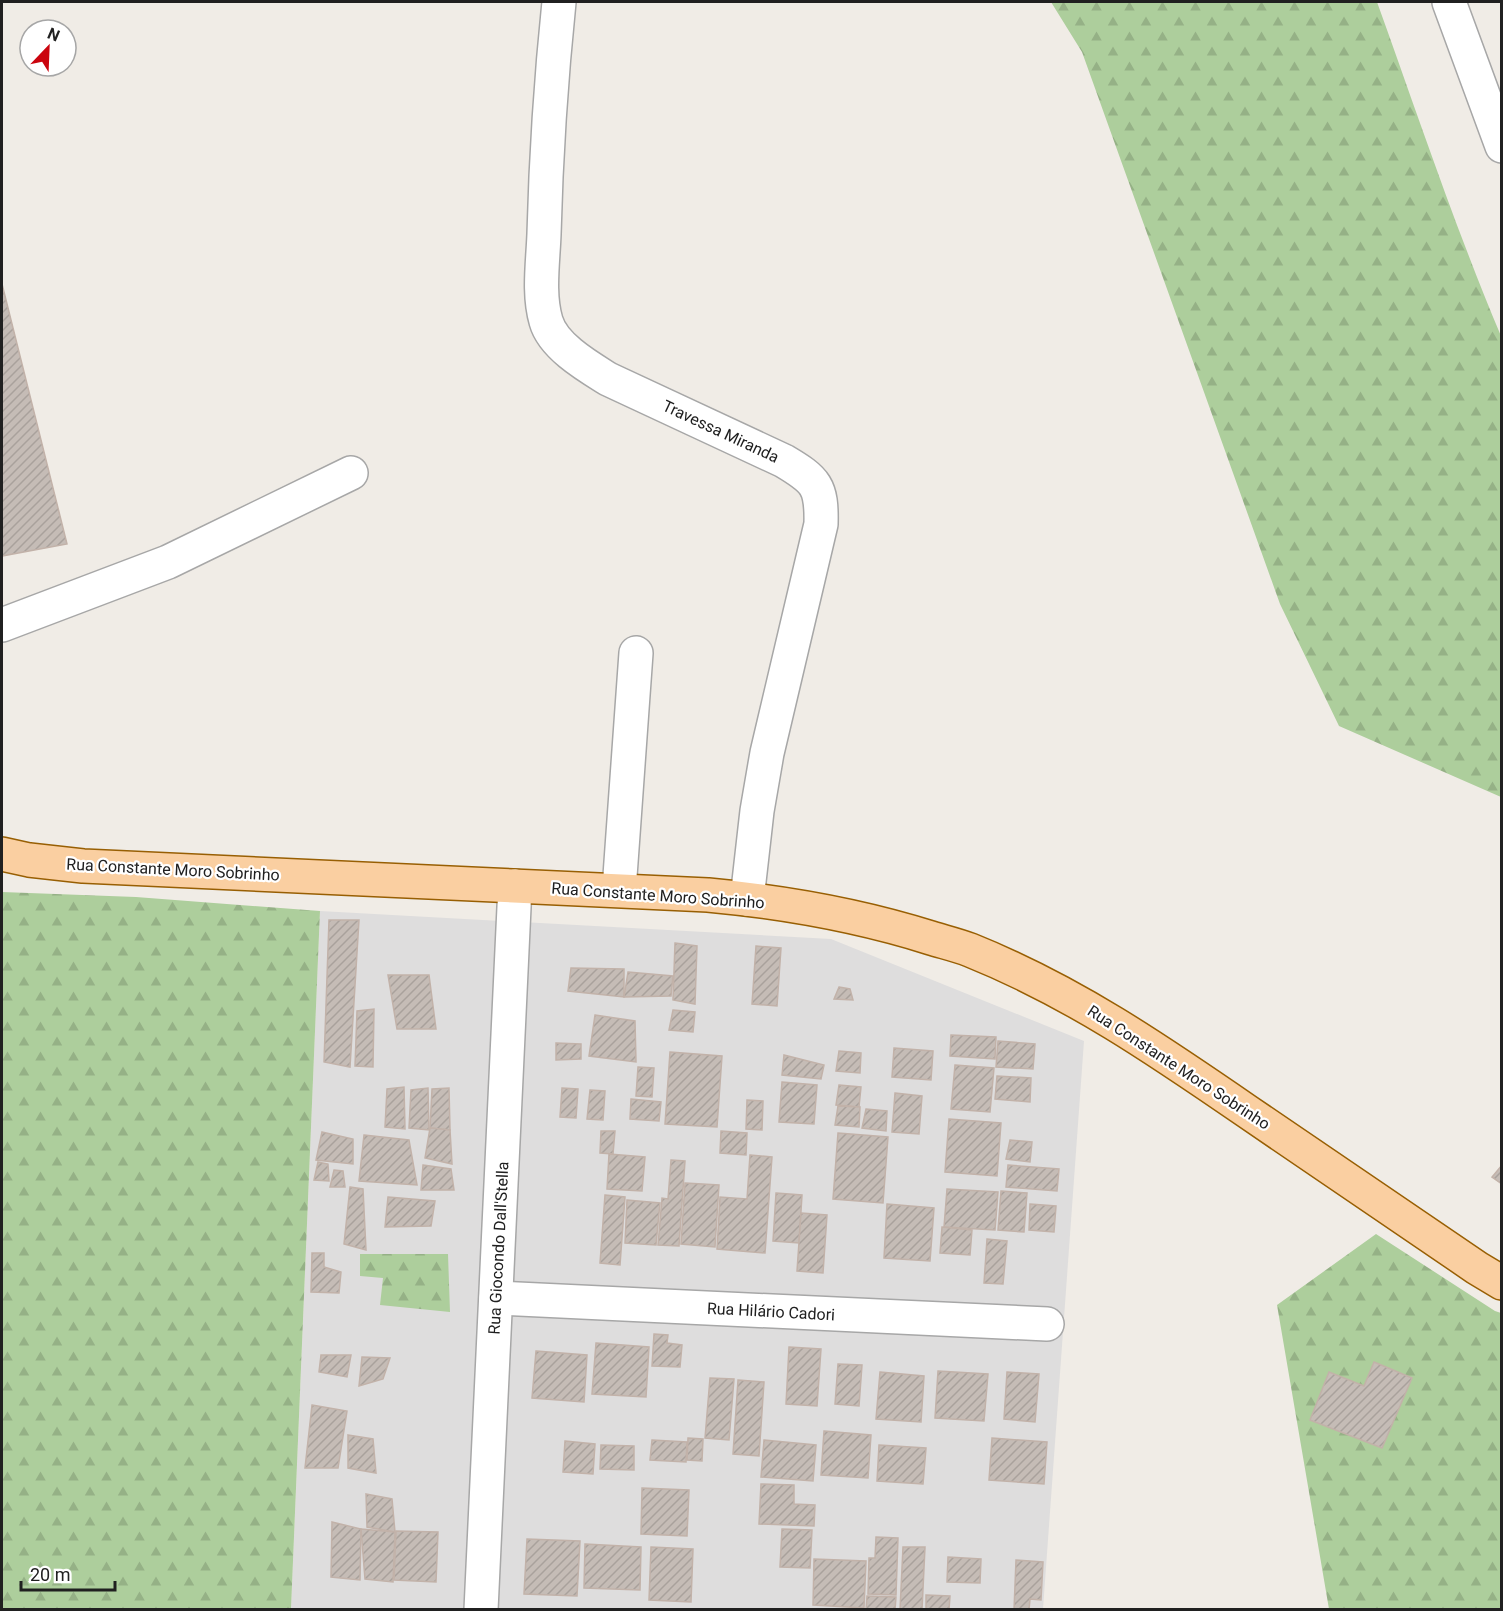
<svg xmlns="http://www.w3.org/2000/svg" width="1503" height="1611" viewBox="0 0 1503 1611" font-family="Roboto,sans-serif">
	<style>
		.residential { fill: #dedddd }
		.forest { fill: url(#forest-firs) }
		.building { fill: url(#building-hatch); stroke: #c2b2a9; stroke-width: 1.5 }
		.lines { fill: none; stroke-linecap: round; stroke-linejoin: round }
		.minor-casing { stroke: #a7a7a7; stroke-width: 36 }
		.major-casing { stroke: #985f03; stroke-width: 36 }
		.minor { stroke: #fff; stroke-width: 33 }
		.major { stroke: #facfa1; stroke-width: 33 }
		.labels { text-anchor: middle; stroke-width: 4.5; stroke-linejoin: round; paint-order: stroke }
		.street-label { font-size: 16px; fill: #202020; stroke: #fff }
	</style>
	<defs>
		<pattern id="forest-firs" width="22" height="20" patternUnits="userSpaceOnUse" patternTransform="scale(1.5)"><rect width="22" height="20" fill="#adce9c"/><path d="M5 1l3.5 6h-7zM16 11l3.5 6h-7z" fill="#95b186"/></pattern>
		<pattern id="building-hatch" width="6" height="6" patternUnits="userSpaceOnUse" patternTransform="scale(1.5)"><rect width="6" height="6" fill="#c5bcb6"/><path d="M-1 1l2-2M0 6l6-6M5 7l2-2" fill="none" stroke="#a9a19c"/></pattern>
	</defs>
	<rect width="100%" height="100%" fill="#f0ece6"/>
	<path class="residential" d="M 320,911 L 831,939 L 1084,1041 L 1043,1609 L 291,1610 Z"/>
	<g class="forest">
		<path d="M 1051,2 L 1377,2 C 1417,113 1455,227 1501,336 L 1501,797 L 1339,726 L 1280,604 L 1082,52 Z"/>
		<path d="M 2,892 L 136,897 L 320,911 L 291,1609 L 2,1609 Z"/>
		<path d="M 1376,1234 L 1495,1311 L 1501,1313 L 1501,1609 L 1329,1609 L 1277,1305 Z"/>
		<path d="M 360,1254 L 448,1254 L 450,1312 L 380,1305 L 383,1278 L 360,1276 Z"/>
	</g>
	<g class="building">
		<path d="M 2,284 L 67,544 L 2,556 Z"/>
		<path d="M 329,920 L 359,920 L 350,1067 L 324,1062 Z"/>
		<path d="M 675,943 L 697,946 L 695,1004 L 673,1000 Z"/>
		<path d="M 756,946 L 781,948 L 777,1006 L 752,1004 Z"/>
		<path d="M 571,968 L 624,969 L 624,997 L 568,991 Z"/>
		<path d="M 628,972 L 673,976 L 671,996 L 624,997 Z"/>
		<path d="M 388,975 L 429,975 L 436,1029 L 397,1029 Z"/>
		<path d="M 839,987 L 850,989 L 853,1000 L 834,999 Z"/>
		<path d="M 374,1009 L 373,1067 L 355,1066 L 357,1011 Z"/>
		<path d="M 673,1010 L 695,1012 L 693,1032 L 669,1030 Z"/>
		<path d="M 595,1015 L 635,1021 L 636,1062 L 589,1056 Z"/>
		<path d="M 951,1035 L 996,1037 L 995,1059 L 950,1056 Z"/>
		<path d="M 998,1041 L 1035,1044 L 1033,1069 L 996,1067 Z"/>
		<path d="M 556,1043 L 581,1044 L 581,1059 L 556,1060 Z"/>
		<path d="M 894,1048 L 933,1051 L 931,1080 L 892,1077 Z"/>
		<path d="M 839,1051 L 861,1053 L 860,1073 L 836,1071 Z"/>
		<path d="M 670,1052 L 722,1056 L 717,1127 L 665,1124 Z"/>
		<path d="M 784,1055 L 824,1065 L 821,1079 L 782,1075 Z"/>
		<path d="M 955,1065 L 994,1068 L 990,1112 L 951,1109 Z"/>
		<path d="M 638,1067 L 654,1068 L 652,1097 L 636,1096 Z"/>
		<path d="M 997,1076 L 1031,1078 L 1030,1102 L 995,1099 Z"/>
		<path d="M 782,1082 L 817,1085 L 814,1124 L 779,1122 Z"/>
		<path d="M 839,1085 L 861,1087 L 859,1107 L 836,1105 Z"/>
		<path d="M 404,1087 L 405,1129 L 385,1127 L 387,1089 Z"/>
		<path d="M 428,1088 L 429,1130 L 409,1128 L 411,1090 Z"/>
		<path d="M 449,1088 L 450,1130 L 430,1128 L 432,1089 Z"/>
		<path d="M 562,1088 L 578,1089 L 576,1118 L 560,1117 Z"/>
		<path d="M 590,1090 L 605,1091 L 603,1120 L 587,1119 Z"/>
		<path d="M 895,1093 L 922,1096 L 919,1134 L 892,1132 Z"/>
		<path d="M 631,1099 L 661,1102 L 659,1121 L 630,1119 Z"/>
		<path d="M 747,1100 L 763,1101 L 762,1130 L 746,1129 Z"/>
		<path d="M 838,1106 L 860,1107 L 859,1127 L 835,1125 Z"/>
		<path d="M 866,1109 L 887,1111 L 886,1131 L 862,1128 Z"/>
		<path d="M 949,1119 L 1001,1123 L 997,1176 L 945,1172 Z"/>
		<path d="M 430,1128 L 450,1130 L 452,1164 L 425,1158 Z"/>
		<path d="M 601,1131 L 615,1131 L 613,1154 L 600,1153 Z"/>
		<path d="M 721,1131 L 747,1133 L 746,1155 L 720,1153 Z"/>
		<path d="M 322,1132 L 353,1139 L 353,1164 L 316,1160 Z"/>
		<path d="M 838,1133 L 888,1137 L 883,1203 L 833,1199 Z"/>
		<path d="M 364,1135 L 409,1140 L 417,1185 L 359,1181 Z"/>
		<path d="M 1010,1140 L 1032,1142 L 1030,1162 L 1006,1159 Z"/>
		<path d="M 609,1154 L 645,1157 L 642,1191 L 607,1189 Z"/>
		<path d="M 750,1155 L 772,1157 L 765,1253 L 717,1249 L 720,1197 L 747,1199 Z"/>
		<path d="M 671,1160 L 685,1161 L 679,1246 L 658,1245 L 662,1198 L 668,1199 Z"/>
		<path d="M 318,1162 L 328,1164 L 329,1181 L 314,1180 Z"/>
		<path d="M 423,1165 L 451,1169 L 454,1190 L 421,1190 Z"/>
		<path d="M 1008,1165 L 1059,1169 L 1057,1191 L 1006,1187 Z"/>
		<path d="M 1502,1165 L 1502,1184 L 1492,1177 Z"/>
		<path d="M 334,1170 L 343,1171 L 345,1187 L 330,1187 Z"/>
		<path d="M 685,1183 L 719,1185 L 715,1247 L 681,1244 Z"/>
		<path d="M 350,1187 L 363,1189 L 366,1250 L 344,1244 Z"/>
		<path d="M 947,1189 L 998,1192 L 995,1230 L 944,1227 Z"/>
		<path d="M 1001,1191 L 1027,1193 L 1024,1232 L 998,1230 Z"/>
		<path d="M 776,1193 L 802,1195 L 799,1243 L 773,1241 Z"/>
		<path d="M 605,1195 L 625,1197 L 620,1265 L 600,1263 Z"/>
		<path d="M 388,1197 L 435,1201 L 431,1226 L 385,1227 Z"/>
		<path d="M 627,1200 L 660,1203 L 656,1245 L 625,1243 Z"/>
		<path d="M 887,1204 L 934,1208 L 930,1261 L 884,1258 Z"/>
		<path d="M 1030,1204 L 1056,1206 L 1054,1232 L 1029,1230 Z"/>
		<path d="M 801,1213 L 827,1215 L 823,1273 L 797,1271 Z"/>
		<path d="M 942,1227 L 972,1230 L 970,1255 L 940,1253 Z"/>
		<path d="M 987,1239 L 1007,1241 L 1003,1284 L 984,1283 Z"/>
		<path d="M 312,1253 L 324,1253 L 324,1267 L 341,1272 L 339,1293 L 311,1292 Z"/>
		<path d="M 654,1334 L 668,1335 L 667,1343 L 682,1345 L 680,1367 L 652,1366 Z"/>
		<path d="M 596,1343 L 649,1347 L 646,1397 L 592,1394 Z"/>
		<path d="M 789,1347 L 821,1349 L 817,1406 L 786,1404 Z"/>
		<path d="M 536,1351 L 587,1355 L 584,1402 L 532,1398 Z"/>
		<path d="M 321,1355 L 351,1355 L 347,1377 L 319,1372 Z"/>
		<path d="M 362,1357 L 390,1358 L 383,1379 L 359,1386 Z"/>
		<path d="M 1374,1362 L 1412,1378 L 1382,1448 L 1310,1420 L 1329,1372 L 1364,1386 Z"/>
		<path d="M 838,1364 L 862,1365 L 859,1406 L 835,1404 Z"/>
		<path d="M 938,1371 L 988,1374 L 984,1421 L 935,1418 Z"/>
		<path d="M 880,1372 L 924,1376 L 921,1422 L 876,1419 Z"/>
		<path d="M 1007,1372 L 1039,1374 L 1035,1422 L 1004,1419 Z"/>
		<path d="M 710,1378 L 734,1379 L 729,1440 L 705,1438 Z"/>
		<path d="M 738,1380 L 764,1382 L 759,1456 L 733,1454 Z"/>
		<path d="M 312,1405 L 347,1411 L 338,1468 L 305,1468 Z"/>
		<path d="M 824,1431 L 871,1435 L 868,1478 L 821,1475 Z"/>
		<path d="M 348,1435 L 373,1439 L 376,1473 L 348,1468 Z"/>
		<path d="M 688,1438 L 703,1439 L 702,1461 L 687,1460 Z"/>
		<path d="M 992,1438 L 1047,1442 L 1044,1484 L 989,1480 Z"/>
		<path d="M 652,1440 L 687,1442 L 686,1462 L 650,1460 Z"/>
		<path d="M 764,1440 L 816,1445 L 813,1481 L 761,1477 Z"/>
		<path d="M 565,1441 L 595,1444 L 593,1474 L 563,1472 Z"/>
		<path d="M 601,1445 L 634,1446 L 634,1470 L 600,1469 Z"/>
		<path d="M 879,1445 L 926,1448 L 923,1484 L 877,1481 Z"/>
		<path d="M 761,1484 L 794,1485 L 794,1504 L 815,1505 L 814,1526 L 759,1524 Z"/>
		<path d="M 642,1488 L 689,1490 L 687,1536 L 641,1534 Z"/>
		<path d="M 366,1494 L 392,1499 L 395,1532 L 367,1527 Z"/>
		<path d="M 332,1522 L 361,1529 L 360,1580 L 331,1577 Z"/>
		<path d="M 361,1529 L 395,1532 L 393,1582 L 365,1579 Z"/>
		<path d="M 782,1529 L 812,1530 L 810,1568 L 780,1567 Z"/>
		<path d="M 396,1531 L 438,1532 L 436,1582 L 394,1580 Z"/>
		<path d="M 876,1537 L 898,1538 L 896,1595 L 868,1594 L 869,1558 L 875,1558 Z"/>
		<path d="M 527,1539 L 580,1541 L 577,1596 L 524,1594 Z"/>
		<path d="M 585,1544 L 641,1547 L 640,1590 L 584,1588 Z"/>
		<path d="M 651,1547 L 693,1549 L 691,1602 L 649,1600 Z"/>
		<path d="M 903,1547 L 925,1547 L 922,1610 L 900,1610 Z"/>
		<path d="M 948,1557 L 981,1559 L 980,1583 L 947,1582 Z"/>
		<path d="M 814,1559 L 866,1561 L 864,1608 L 813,1605 Z"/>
		<path d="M 1016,1560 L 1043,1562 L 1041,1600 L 1030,1599 L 1029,1610 L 1014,1610 Z"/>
		<path d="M 926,1595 L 950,1596 L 949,1610 L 926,1610 Z"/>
		<path d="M 867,1596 L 896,1597 L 895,1610 L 866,1610 Z"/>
	</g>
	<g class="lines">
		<defs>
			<g id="minor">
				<path d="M 559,2 C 551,79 546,156 544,234 C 543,262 538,294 546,321 C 553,346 587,366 608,379 L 784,461 C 816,480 822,486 821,524 L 767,753 L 757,811 L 747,899"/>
				<path d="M 1449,2 L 1502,146"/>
				<path d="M 2,625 L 168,562 L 351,473"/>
				<path d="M 619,890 L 636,653"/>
				<path d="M 496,1298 L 1047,1324"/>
				<path d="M 481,1610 L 515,886"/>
			</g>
			<path id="major" d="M 2,854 L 29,860 L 83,866 L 708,895 C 783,902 858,915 931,938 C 944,942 957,945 970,950 C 1072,991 1158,1050 1248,1112 C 1325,1164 1401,1216 1477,1268 L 1502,1283"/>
		</defs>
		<use href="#minor" class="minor-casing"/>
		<use href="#major" class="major-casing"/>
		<use href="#minor" class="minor"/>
		<use href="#major" class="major"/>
	</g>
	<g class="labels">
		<g class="street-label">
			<text transform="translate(721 431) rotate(25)" y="6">Travessa Miranda</text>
			<text transform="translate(173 869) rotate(3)" y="6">Rua Constante Moro Sobrinho</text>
			<text transform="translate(658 895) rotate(4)" y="6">Rua Constante Moro Sobrinho</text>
			<text transform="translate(1179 1067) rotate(33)" y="6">Rua Constante Moro Sobrinho</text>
			<text transform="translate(498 1248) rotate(-87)" y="6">Rua Giocondo Dall'Stella</text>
			<text transform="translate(771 1311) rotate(3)" y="6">Rua Hilário Cadori</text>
		</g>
	</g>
	<rect width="1503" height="1611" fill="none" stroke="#202020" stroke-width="6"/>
	<g transform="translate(48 48) rotate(23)"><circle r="28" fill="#ffffff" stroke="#a6a6a6" stroke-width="1.5"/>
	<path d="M0-4.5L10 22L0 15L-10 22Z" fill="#cb040e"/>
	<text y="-9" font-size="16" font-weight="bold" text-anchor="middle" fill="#202020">N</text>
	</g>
	<path d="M21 1581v9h94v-9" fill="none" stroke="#202020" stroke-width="3"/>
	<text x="30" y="1581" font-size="18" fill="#202020" stroke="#ffffff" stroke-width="4.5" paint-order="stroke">20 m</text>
</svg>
